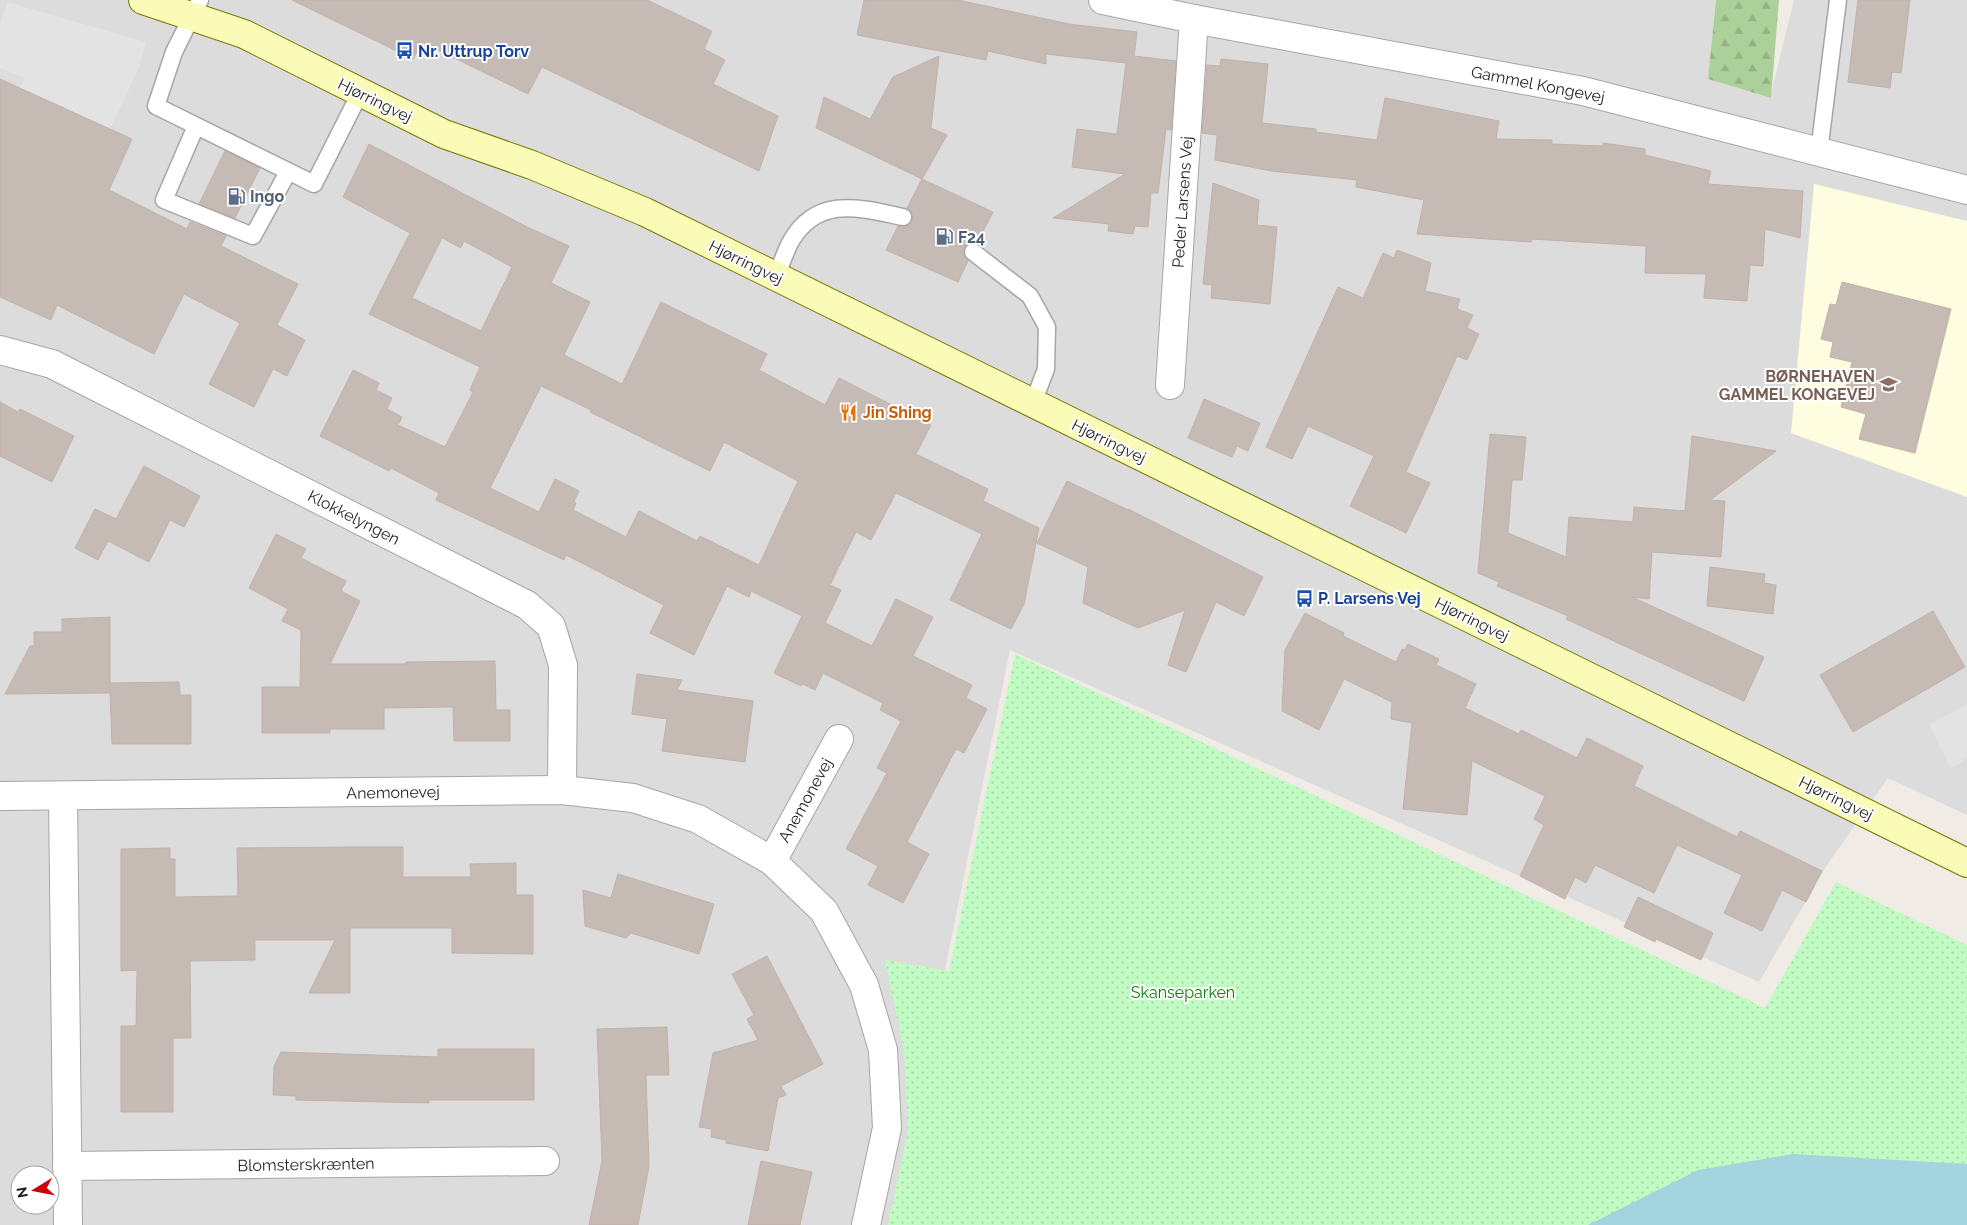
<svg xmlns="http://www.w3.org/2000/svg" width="1967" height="1225" viewBox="0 0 1967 1225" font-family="Raleway,sans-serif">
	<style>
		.residential { fill: #dddcdc; fill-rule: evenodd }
		.education { fill: #fffddf }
		.forest { fill: url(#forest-firs) }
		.park { fill: url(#park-dots) }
		.parking { fill: #e3e3e3 }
		.water { fill: #a4d4df }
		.building { fill: #c5bbb4; stroke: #c2b1a7; fill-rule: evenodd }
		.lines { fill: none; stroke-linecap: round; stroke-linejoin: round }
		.service-casing { stroke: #a6a6a6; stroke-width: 19 }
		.minor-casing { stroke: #a6a6a6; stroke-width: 30 }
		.secondary-casing { stroke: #727902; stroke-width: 30 }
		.service { stroke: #fff; stroke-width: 16 }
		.minor { stroke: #fff; stroke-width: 28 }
		.secondary { stroke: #fbfbb8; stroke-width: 28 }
		.labels { text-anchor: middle; stroke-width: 4; stroke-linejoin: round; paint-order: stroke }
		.transit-label { font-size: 16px; font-weight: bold; fill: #164399; stroke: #fff; text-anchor: start }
		.street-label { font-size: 16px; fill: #1f1f1f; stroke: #fff }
		.service-label { font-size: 16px; font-weight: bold; fill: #4e5e75; stroke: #fff; text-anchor: start }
		.education-label { font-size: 16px; font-weight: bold; fill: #785e54; stroke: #fff; text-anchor: end }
		.food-label { font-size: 16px; font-weight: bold; fill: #c56008; stroke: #fff; text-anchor: start }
		.park-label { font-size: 16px; fill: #09810d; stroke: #fff }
	</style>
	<defs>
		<pattern id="forest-firs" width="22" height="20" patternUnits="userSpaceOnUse" patternTransform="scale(1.25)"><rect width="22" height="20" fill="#acd099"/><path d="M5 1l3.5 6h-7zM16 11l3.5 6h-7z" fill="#94b283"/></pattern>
		<pattern id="park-dots" width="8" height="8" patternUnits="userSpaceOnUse" patternTransform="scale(1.25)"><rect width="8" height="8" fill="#c1fbc3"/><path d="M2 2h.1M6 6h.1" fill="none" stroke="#a5d7a7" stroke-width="1.8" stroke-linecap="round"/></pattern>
	</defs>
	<rect width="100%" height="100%" fill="#f0ece5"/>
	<path class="residential" d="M 0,0 L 1716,0 L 1708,79 L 1770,98 L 1794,0 L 1967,0 L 1967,815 L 1888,778 L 1825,868 L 1759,982 L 1010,650 L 893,1225 L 0,1225 ZM 20,1175 L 50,1175 L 50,1205 L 20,1205 Z"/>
	<path class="education" d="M 1814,184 L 1967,221 L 1967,497 L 1791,433 Z"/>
	<path class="forest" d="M 1716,0 L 1779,0 L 1771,98 L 1708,79 Z"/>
	<path class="park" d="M 1015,654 L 1765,1008 L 1836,882 L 1967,945 L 1967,1225 L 888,1225 L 908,1131 L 904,1050 L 885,960 L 949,971 Z"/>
	<g class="parking">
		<path d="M 7,2 L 146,42 L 139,68 L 108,133 L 17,92 L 25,78 L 0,68 L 0,27 Z"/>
		<path d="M 1967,705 L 1967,758 L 1951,768 L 1929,725 Z"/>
	</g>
	<path class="water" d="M 1793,1154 L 1967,1164 L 1967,1225 L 1588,1225 L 1698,1170 Z"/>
	<g class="building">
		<path d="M 292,0 L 647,0 L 712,31 L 704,49 L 725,60 L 713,84 L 778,116 L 759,171 L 542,67 L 528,94 L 422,42 L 413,59 Z"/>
		<path d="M 864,0 L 958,0 L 1069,24 L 1137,32 L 1134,56 L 1176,61 L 1171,130 L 1166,129 L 1158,193 L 1151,193 L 1148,227 L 1135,226 L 1133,234 L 1108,231 L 1109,224 L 1053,218 L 1125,174 L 1072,167 L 1077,129 L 1117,134 L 1126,63 L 1046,54 L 1046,64 L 988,51 L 986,60 L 857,35 Z"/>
		<path d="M 1858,0 L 1910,0 L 1901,73 L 1892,72 L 1890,88 L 1848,82 Z"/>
		<path d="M 939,56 L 931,128 L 947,135 L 922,179 L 816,128 L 824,97 L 870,119 L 893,77 Z"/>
		<path d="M 1221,59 L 1268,64 L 1262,123 L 1316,129 L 1316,132 L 1377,140 L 1385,98 L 1499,121 L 1496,139 L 1552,140 L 1552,144 L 1603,146 L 1603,143 L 1645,149 L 1645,155 L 1711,171 L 1708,184 L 1803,191 L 1800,238 L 1765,229 L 1763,266 L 1750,265 L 1747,301 L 1704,298 L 1706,274 L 1645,273 L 1646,246 L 1532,239 L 1531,242 L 1417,234 L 1424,200 L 1356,187 L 1357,180 L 1271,171 L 1215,160 L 1217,135 L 1202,133 L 1207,65 L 1220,66 Z"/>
		<path d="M 0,79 L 132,139 L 109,190 L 187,229 L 190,222 L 226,236 L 221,246 L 298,284 L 277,325 L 305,340 L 287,376 L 273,369 L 254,407 L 209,384 L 240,323 L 184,294 L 154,354 L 57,305 L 51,320 L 0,297 Z"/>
		<path d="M 369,144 L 525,226 L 569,246 L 551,283 L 590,302 L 564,355 L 622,384 L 661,302 L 767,354 L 759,370 L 825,405 L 839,378 L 931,425 L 916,454 L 988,489 L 983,501 L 1039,528 L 1024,604 L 1011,629 L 950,600 L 982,534 L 896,493 L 871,540 L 856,532 L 830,585 L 841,590 L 825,623 L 872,646 L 896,599 L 933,617 L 913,656 L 972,685 L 966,698 L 987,709 L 964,753 L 956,749 L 907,842 L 929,854 L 903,903 L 868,885 L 878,866 L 846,849 L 887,773 L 877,768 L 901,721 L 880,710 L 883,703 L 823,673 L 815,690 L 803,684 L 801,686 L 774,673 L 802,616 L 751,591 L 749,597 L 727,586 L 694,655 L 650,633 L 664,605 L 566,555 L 564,560 L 436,500 L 439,493 L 391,468 L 389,471 L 320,436 L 353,370 L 379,383 L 376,390 L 392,398 L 387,409 L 402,417 L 398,425 L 445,447 L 473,392 L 470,390 L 480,367 L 369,314 L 410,233 L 343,197 ZM 442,238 L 461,248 L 464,241 L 512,267 L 481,331 L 412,298 ZM 541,386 L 591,410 L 590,412 L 710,471 L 724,442 L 798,481 L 759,565 L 700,536 L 697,541 L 639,511 L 626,537 L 573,510 L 576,503 L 574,501 L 579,491 L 555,479 L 539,512 L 490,488 Z"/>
		<path d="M 225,151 L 260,168 L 235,218 L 199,204 Z"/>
		<path d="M 922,179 L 993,212 L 977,243 L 970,243 L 965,246 L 964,255 L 968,261 L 958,282 L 886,250 L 898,226 L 906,227 L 911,223 L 913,214 L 907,208 Z"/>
		<path d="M 1213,183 L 1259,200 L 1257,225 L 1277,227 L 1270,304 L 1211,298 L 1212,285 L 1203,284 Z"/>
		<path d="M 1397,250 L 1431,263 L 1425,291 L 1460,299 L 1457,309 L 1473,315 L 1467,328 L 1479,334 L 1467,360 L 1457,356 L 1406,472 L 1430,483 L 1406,533 L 1350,506 L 1374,456 L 1308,426 L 1292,459 L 1266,447 L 1338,287 L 1363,298 L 1383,253 L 1394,258 Z"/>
		<path d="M 1842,282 L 1951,309 L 1915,453 L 1859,439 L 1866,414 L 1841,407 L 1852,362 L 1830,357 L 1833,342 L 1821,339 L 1830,304 L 1836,305 Z"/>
		<path d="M 1204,399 L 1260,423 L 1248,451 L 1237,446 L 1232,457 L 1188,438 Z"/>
		<path d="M 0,402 L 18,412 L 20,409 L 74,436 L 52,482 L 0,456 Z"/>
		<path d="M 1490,434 L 1526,437 L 1522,480 L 1512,480 L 1508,533 L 1566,557 L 1569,517 L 1633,522 L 1634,507 L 1685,511 L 1692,436 L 1776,451 L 1710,500 L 1725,501 L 1721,557 L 1652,552 L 1649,599 L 1632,597 L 1764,657 L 1744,701 L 1566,619 L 1568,616 L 1497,586 L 1499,582 L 1478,573 Z"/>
		<path d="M 144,466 L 200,496 L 184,527 L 170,520 L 149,562 L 108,541 L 98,560 L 75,548 L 95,509 L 116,519 Z"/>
		<path d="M 1067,481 L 1128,510 L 1128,509 L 1263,577 L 1244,616 L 1216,602 L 1186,672 L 1168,665 L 1185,610 L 1138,628 L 1083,603 L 1088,567 L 1037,543 Z"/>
		<path d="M 276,534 L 306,549 L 301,558 L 346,581 L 341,591 L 360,601 L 330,664 L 406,664 L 406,662 L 495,661 L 496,710 L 510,710 L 510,741 L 454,741 L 453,707 L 384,708 L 384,729 L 330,729 L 330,733 L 262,733 L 262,687 L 300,687 L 301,630 L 282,621 L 288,609 L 249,588 Z"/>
		<path d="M 1710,567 L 1765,574 L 1764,583 L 1776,585 L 1773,614 L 1707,606 Z"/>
		<path d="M 1933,611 L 1965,667 L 1853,732 L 1820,675 Z"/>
		<path d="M 1305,613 L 1344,633 L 1343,636 L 1396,662 L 1402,649 L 1405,650 L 1408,644 L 1439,659 L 1436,665 L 1476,684 L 1465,708 L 1519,734 L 1521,730 L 1577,758 L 1587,738 L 1643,766 L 1634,786 L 1737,837 L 1740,831 L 1822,871 L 1806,902 L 1782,890 L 1762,931 L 1724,913 L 1742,875 L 1677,845 L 1654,893 L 1595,865 L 1586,883 L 1575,877 L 1565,899 L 1520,876 L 1544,825 L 1534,819 L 1545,796 L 1472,761 L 1467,815 L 1403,809 L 1412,723 L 1391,719 L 1392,702 L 1344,679 L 1319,730 L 1282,711 L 1285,650 Z"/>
		<path d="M 110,617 L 110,683 L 179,682 L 180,695 L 191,695 L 191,744 L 112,744 L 110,693 L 5,694 L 30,646 L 34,646 L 34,632 L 62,632 L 62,619 Z"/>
		<path d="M 637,674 L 682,680 L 677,690 L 753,701 L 745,762 L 662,751 L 667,719 L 632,714 Z"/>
		<path d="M 353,847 L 403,847 L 403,877 L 471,877 L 470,864 L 516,863 L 516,895 L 533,895 L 533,954 L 452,953 L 452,928 L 350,928 L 350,993 L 309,993 L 335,940 L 255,940 L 255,960 L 190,961 L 191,1038 L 173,1038 L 173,1112 L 121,1112 L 121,1026 L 136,1026 L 137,970 L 121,971 L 121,849 L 170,848 L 170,859 L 175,859 L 175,897 L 238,896 L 237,848 Z"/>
		<path d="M 618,874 L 714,904 L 699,954 L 631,933 L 626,938 L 585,926 L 583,890 L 611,898 Z"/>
		<path d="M 1638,897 L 1713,933 L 1701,960 L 1656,939 L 1655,942 L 1624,927 Z"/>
		<path d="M 767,956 L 823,1064 L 781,1086 L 786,1095 L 778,1098 L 768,1151 L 726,1143 L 726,1140 L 711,1137 L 712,1129 L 699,1127 L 713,1053 L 758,1040 L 747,1019 L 754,1015 L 732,974 Z"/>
		<path d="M 667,1027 L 669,1075 L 646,1075 L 649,1166 L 638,1225 L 589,1225 L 602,1161 L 597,1029 Z"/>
		<path d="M 438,1049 L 534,1049 L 534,1100 L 429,1100 L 429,1103 L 296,1100 L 296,1096 L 273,1095 L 274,1066 L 281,1052 L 438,1057 Z"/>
		<path d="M 761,1161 L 812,1172 L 800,1225 L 748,1225 Z"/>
	</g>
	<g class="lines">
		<defs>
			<g id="service">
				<path d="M 200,0 L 174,52 L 156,106 L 314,184 L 360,93"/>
				<path d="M 196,126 L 164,200 L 253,236 L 288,172"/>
				<path d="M 1819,152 L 1838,0"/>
				<path d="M 973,252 L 1030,296 L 1047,327 L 1046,369 L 1033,403"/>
				<path d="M 776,277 C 781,265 785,252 791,241 C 818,195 860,208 903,217"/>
			</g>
			<g id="minor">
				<path d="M 1103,0 L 1194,19 L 1583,91 L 1967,190"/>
				<path d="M 0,350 L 52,364 L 527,605 L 551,626 L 563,665 L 562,790"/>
				<path d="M 1170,385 L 1194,19"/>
				<path d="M 0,796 L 562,790 L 633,798 L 698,819 L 772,861 L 824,911 L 864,985 L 883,1050 L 887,1128 L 866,1225"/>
				<path d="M 63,796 L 68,1225"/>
				<path d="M 772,861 L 839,739"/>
				<path d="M 67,1166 L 545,1161"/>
			</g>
			<path id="secondary" d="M 143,0 L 244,34 L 444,134 L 532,165 L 645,212 L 1967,863"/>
		</defs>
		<use href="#service" class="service-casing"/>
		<use href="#minor" class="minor-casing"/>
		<use href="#secondary" class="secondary-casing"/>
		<use href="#service" class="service"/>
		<use href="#minor" class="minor"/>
		<use href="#secondary" class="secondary"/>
	</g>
	<defs>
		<symbol id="bus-bare" viewBox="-9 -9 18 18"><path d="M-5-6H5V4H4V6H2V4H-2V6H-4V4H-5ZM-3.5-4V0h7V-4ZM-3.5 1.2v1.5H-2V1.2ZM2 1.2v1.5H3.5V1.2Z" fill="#1a4fb4" stroke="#fff" stroke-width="2.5" paint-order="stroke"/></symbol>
		<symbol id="fuel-bare" viewBox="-9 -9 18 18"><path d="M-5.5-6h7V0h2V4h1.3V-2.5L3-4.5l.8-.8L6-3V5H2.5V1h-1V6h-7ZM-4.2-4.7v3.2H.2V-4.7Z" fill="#5c6f8a" stroke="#fff" stroke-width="2.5" paint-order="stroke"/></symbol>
		<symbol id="school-bare" viewBox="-9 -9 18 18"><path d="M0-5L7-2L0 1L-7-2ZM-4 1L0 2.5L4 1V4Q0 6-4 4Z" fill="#8d6e63" stroke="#fff" stroke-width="2.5" paint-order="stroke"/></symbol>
		<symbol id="restaurant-bare" viewBox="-9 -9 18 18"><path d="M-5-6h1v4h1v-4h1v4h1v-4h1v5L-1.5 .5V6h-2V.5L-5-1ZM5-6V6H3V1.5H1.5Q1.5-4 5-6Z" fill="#e8710a" stroke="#fff" stroke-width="2.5" paint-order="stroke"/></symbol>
	</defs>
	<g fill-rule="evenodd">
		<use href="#bus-bare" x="392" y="38" width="25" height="25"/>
		<use href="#fuel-bare" x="224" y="184" width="25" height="25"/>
		<use href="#fuel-bare" x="932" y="224" width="25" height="25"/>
		<use href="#school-bare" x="1876" y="372" width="25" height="25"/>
		<use href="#restaurant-bare" x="836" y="400" width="25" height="25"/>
		<use href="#bus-bare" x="1292" y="586" width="25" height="25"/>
	</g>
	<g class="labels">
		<g class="transit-label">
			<text x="418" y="57">Nr. Uttrup Torv</text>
			<text x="1318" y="604">P. Larsens Vej</text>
		</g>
		<g class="street-label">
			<text transform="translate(1538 84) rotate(11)" y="6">Gammel Kongevej</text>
			<text transform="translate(375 100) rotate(26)" y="6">Hjørringvej</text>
			<text transform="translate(1182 202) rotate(-86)" y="6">Peder Larsens Vej</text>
			<text transform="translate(746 262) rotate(26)" y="6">Hjørringvej</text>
			<text transform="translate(1109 441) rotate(26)" y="6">Hjørringvej</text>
			<text transform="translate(354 517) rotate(27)" y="6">Klokkelyngen</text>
			<text transform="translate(1472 619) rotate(26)" y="6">Hjørringvej</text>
			<text transform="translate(393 792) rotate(-1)" y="6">Anemonevej</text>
			<text transform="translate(1836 798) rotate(26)" y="6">Hjørringvej</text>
			<text transform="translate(805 800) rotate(-61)" y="6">Anemonevej</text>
			<text transform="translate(306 1164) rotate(-1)" y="6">Blomsterskrænten</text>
		</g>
		<g class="service-label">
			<text x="250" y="202">Ingo</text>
			<text x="958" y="243">F24</text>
		</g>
		<g class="education-label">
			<text x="1875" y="382">BØRNEHAVEN<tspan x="1875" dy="18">GAMMEL KONGEVEJ</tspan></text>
		</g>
		<g class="food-label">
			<text x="863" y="418">Jin Shing</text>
		</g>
		<g class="park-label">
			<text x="1183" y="998">Skanseparken</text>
		</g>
	</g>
	<g transform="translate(35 1190) rotate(260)"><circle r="24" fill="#ffffff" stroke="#a5a5a5"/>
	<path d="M0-4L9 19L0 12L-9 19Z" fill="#ce000a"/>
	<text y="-8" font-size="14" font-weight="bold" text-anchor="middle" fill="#1f1f1f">N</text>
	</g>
</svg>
